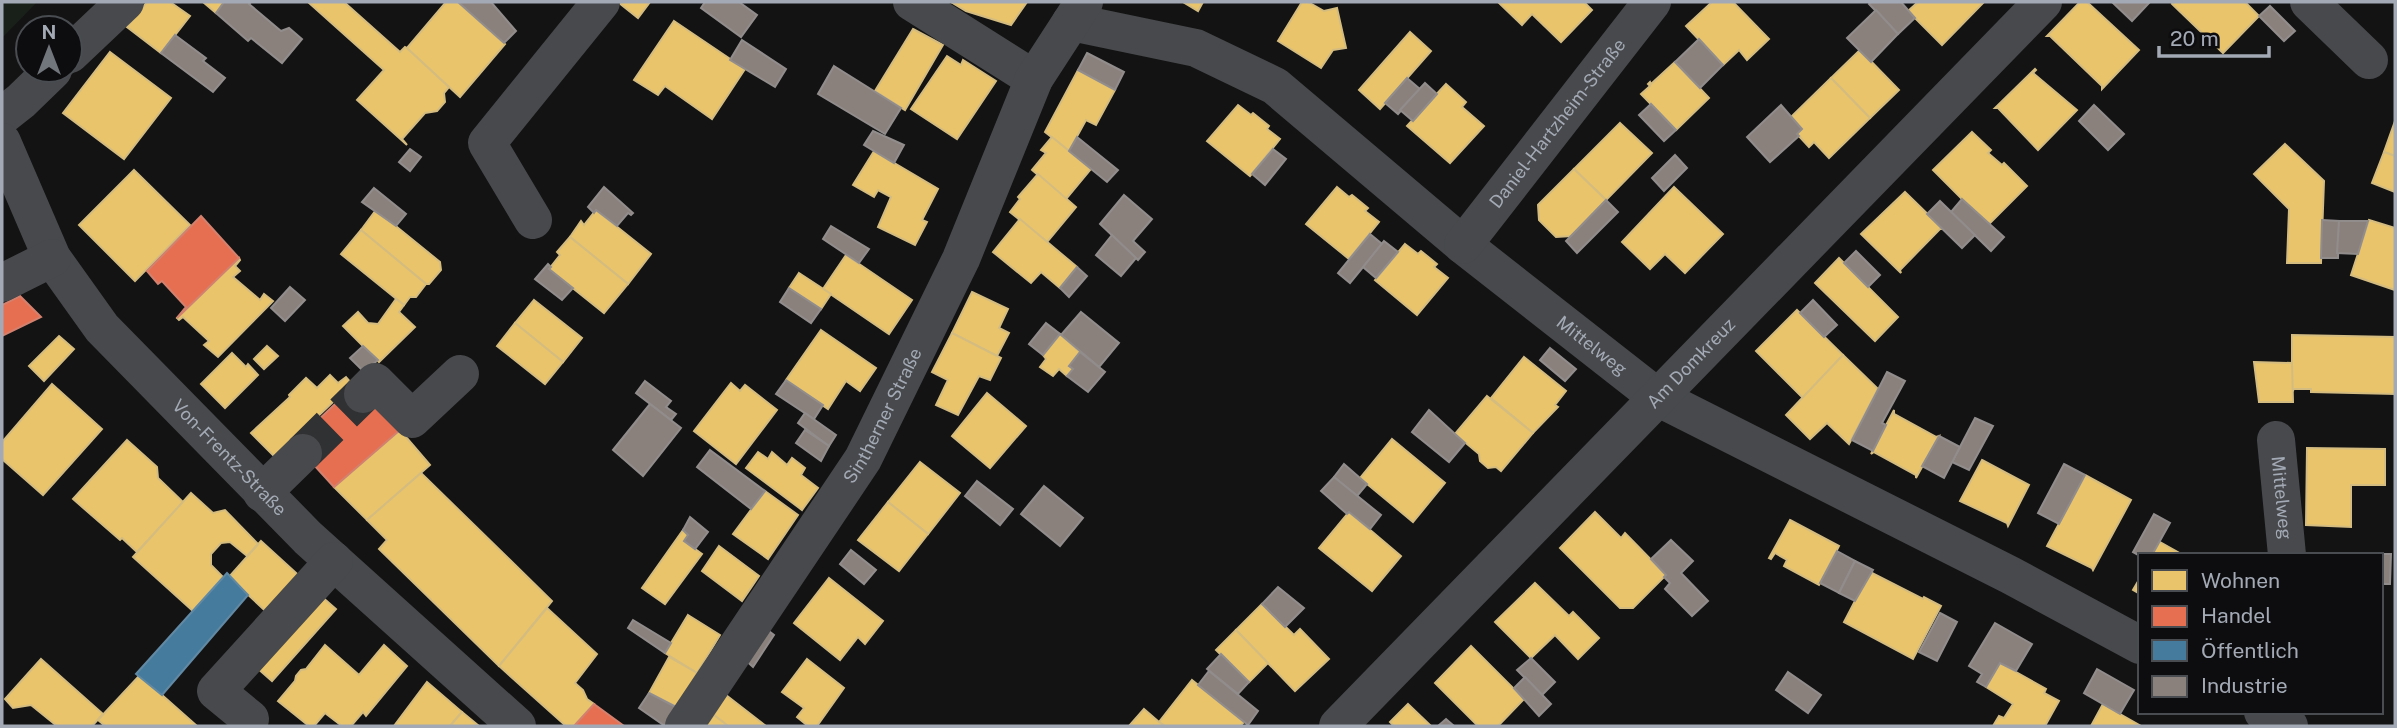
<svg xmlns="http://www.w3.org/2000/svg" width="2397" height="728" viewBox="0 0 2397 728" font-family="'Public Sans',sans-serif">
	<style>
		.green { fill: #19201a }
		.homes { fill: #e9c46a; stroke: #d4bc80; stroke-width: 2 }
		.shops { fill: #e76f51; stroke: #d3816f; stroke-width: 2 }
		.public { fill: #457b9d; stroke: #6189a4; stroke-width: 2 }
		.industry { fill: #8a817c; stroke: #928d8d; stroke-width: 2 }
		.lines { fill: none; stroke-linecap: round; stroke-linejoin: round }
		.minor-tunnel { stroke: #303133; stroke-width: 38; stroke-dasharray: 38 19; stroke-linecap: butt }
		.minor { stroke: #47494c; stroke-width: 38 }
		.labels { text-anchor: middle; stroke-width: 7; stroke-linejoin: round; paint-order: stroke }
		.street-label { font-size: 18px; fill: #a3aab5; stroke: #0d0d0f }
	</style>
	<rect width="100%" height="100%" fill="#131313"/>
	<path class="green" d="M 2,2 L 37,2 L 2,38 Z"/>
	<g class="homes">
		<path d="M 147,2 L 170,2 L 190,16 L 161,53 L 127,27 Z"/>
		<path d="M 203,2 L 224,2 L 216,13 Z"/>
		<path d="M 308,2 L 344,2 L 400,52 L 405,47 L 407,48 L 449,87 L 444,93 L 445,102 L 437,111 L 425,113 L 402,139 L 407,145 L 357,100 L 384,70 Z"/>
		<path d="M 446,2 L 458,2 L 505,44 L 460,97 L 407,48 Z"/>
		<path d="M 620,2 L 650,2 L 638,18 L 619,3 Z"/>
		<path d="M 951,2 L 1027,2 L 1011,25 L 966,11 Z"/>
		<path d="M 1183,2 L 1203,2 L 1198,11 Z"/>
		<path d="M 1302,2 L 1308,2 L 1324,11 L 1337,8 L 1346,48 L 1333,50 L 1321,68 L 1278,41 Z"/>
		<path d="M 1498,2 L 1584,2 L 1592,10 L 1561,42 L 1532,14 L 1522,25 Z"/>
		<path d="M 1712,2 L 1733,2 L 1769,39 L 1747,60 L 1739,50 L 1723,65 L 1686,26 Z"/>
		<path d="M 1918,2 L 1984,2 L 1942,45 L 1908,11 Z"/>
		<path d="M 2080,2 L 2087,2 L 2139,50 L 2102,89 L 2102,86 L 2050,36 L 2047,36 Z"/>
		<path d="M 2175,2 L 2245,2 L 2259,16 L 2223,53 L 2172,4 Z"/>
		<path d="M 674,21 L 745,69 L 712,119 L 665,86 L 658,95 L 634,80 Z"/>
		<path d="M 913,29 L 943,45 L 905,110 L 875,91 Z"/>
		<path d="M 1410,32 L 1431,51 L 1380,109 L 1359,90 Z"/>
		<path d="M 1860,50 L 1899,90 L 1870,118 L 1831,78 Z"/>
		<path d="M 110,52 L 171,98 L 124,159 L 63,113 Z"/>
		<path d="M 947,56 L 961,65 L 963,60 L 996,81 L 957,139 L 911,109 Z"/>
		<path d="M 1675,62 L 1709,98 L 1676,130 L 1641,94 L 1650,86 L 1648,84 L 1650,82 L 1651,84 Z"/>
		<path d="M 2035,69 L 2036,70 L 2033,73 L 2077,110 L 2038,150 L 1998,108 L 1995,108 Z"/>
		<path d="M 1078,70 L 1115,90 L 1096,125 L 1086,120 L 1069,151 L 1045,132 Z"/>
		<path d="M 1831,78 L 1870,118 L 1829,158 L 1814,142 L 1809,147 L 1797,134 L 1802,129 L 1790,118 Z"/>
		<path d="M 1446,84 L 1466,102 L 1462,107 L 1484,126 L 1450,163 L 1407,126 Z"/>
		<path d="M 1238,105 L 1251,115 L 1253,113 L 1269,126 L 1267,129 L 1280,139 L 1250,176 L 1207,141 Z"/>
		<path d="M 2395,121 L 2395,156 L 2384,152 Z"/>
		<path d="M 1620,123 L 1652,153 L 1606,200 L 1574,169 Z"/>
		<path d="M 1972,132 L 1991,150 L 1988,153 L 2002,165 L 2004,163 L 2027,186 L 1988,225 L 1933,170 Z"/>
		<path d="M 1052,137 L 1091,169 L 1066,199 L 1032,170 L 1046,153 L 1041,150 Z"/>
		<path d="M 2285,144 L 2324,181 L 2321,263 L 2287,263 L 2289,209 L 2254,174 Z"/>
		<path d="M 874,151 L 938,189 L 922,220 L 927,222 L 915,245 L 878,227 L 891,197 L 878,190 L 874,197 L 853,185 Z"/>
		<path d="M 2384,152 L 2395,156 L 2395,192 L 2372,183 Z"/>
		<path d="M 1574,169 L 1606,200 L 1572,236 L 1556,237 L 1539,220 L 1538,205 Z"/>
		<path d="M 134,170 L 190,225 L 135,281 L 79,225 Z"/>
		<path d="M 1038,174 L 1076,207 L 1047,242 L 1010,212 L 1020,199 L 1018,197 Z"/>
		<path d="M 1337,187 L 1349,197 L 1352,195 L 1368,208 L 1365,211 L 1379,222 L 1349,259 L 1306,224 Z"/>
		<path d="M 1674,187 L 1723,234 L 1685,273 L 1665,254 L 1650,269 L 1622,242 Z"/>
		<path d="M 1905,192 L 1943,229 L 1940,229 L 1900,270 L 1901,273 L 1861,234 Z"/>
		<path d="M 376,210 L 440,262 L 441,270 L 429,284 L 426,284 L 361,230 Z"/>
		<path d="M 596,210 L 651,254 L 628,284 L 570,237 L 581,221 L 584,225 Z"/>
		<path d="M 1020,219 L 1077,267 L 1060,288 L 1041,272 L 1031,283 L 993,252 Z"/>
		<path d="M 2369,220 L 2395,228 L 2395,290 L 2351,275 Z"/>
		<path d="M 361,230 L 426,284 L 416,297 L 410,297 L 404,305 L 341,254 Z"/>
		<path d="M 570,237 L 628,284 L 604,313 L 549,269 L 560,255 L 557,252 Z"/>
		<path d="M 1405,244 L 1418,254 L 1421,251 L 1437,264 L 1434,267 L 1448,278 L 1417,315 L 1375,280 Z"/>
		<path d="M 846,255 L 912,300 L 889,334 L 823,289 Z"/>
		<path d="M 239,258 L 240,260 L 235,266 L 240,271 L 233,277 L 260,300 L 264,294 L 273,301 L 218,357 L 204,345 L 209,341 L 183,317 L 179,320 L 177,318 Z"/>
		<path d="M 1839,258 L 1898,317 L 1875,341 L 1815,283 Z"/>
		<path d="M 799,273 L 831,294 L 821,309 L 789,288 Z"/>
		<path d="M 972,292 L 1008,309 L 999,328 L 1009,333 L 997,356 L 952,333 Z"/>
		<path d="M 396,299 L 404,305 L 399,312 L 415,327 L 379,362 L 343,326 L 358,312 L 368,323 L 378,324 Z"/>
		<path d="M 534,300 L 582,338 L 563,362 L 515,323 Z"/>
		<path d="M 1797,310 L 1843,355 L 1803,398 L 1756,351 Z"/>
		<path d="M 515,323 L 563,362 L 545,384 L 497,346 Z"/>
		<path d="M 821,330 L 876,368 L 860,391 L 846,381 L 828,409 L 786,380 Z"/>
		<path d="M 952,333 L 1001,358 L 990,380 L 979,376 L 958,415 L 936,405 L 948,380 L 932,372 Z"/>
		<path d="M 1060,334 L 1080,352 L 1069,366 L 1073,369 L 1067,376 L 1059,369 L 1053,376 L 1040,367 L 1046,359 L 1043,355 Z"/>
		<path d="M 2292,335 L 2395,337 L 2395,394 L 2311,392 L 2311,389 L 2294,389 L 2292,392 Z"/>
		<path d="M 59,336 L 74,349 L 44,381 L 29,366 Z"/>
		<path d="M 267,346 L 278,356 L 264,369 L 254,359 Z"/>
		<path d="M 232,353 L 246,367 L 248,364 L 258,375 L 225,408 L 201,384 Z"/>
		<path d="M 1843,355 L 1878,389 L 1849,444 L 1827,423 L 1810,439 L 1786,415 Z"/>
		<path d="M 1524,357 L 1566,391 L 1555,405 L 1558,407 L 1533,433 L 1491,398 Z"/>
		<path d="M 2254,362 L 2292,363 L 2293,402 L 2259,402 Z"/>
		<path d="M 330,375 L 338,383 L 346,377 L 352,384 L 275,457 L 251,433 L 290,397 L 289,395 L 306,378 L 317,388 Z"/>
		<path d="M 731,383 L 740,391 L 745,385 L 777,410 L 736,464 L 694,431 Z"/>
		<path d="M 52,384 L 102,429 L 43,495 L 2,459 L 2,442 Z"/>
		<path d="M 987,393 L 1026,426 L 990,468 L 952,436 Z"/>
		<path d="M 1487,396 L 1533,433 L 1501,471 L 1496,467 L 1488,468 L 1480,461 L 1479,454 L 1455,434 Z"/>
		<path d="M 1894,410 L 1894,414 L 1936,437 L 1939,436 L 1916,478 L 1916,475 L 1874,452 L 1871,454 Z"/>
		<path d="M 400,430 L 430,465 L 367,520 L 334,487 Z"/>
		<path d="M 1392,439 L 1445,483 L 1413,522 L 1360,478 Z"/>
		<path d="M 127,440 L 157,467 L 158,478 L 183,502 L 137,552 L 122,538 L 120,540 L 73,499 Z"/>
		<path d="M 2307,448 L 2385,449 L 2385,485 L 2351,485 L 2351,527 L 2306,525 Z"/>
		<path d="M 758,452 L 768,459 L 772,452 L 787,465 L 792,458 L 805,468 L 801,475 L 818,488 L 802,510 L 746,468 Z"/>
		<path d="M 1982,460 L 2029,485 L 2008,526 L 2007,523 L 1960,501 Z"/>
		<path d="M 920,462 L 960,493 L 928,534 L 888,502 Z"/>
		<path d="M 421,473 L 552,601 L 499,666 L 379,549 L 387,540 L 367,520 Z"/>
		<path d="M 2085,475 L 2131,500 L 2093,570 L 2092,568 L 2047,546 Z"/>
		<path d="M 765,491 L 798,515 L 768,559 L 733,534 Z"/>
		<path d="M 191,493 L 213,513 L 225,510 L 258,544 L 247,556 L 230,542 L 221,543 L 211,554 L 211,565 L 223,577 L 193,611 L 133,557 Z"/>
		<path d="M 888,502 L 928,534 L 899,571 L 858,540 Z"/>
		<path d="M 1349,512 L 1401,556 L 1372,591 L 1319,548 Z"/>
		<path d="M 1595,512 L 1621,538 L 1625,533 L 1666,575 L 1633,608 L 1620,608 L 1560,548 Z"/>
		<path d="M 1790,520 L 1839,546 L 1819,585 L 1784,566 L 1787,560 L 1775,553 L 1771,559 L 1769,558 Z"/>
		<path d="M 683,530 L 688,535 L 684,541 L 702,554 L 665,604 L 642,588 Z"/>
		<path d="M 261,541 L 306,582 L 273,618 L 229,577 Z"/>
		<path d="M 2159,541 L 2160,542 L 2183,555 L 2152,555 Z"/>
		<path d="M 719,546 L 759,576 L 742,601 L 702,571 Z"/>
		<path d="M 1870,572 L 1923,599 L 1924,597 L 1941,606 L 1913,659 L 1844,622 Z"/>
		<path d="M 829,578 L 883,621 L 865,644 L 858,637 L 840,660 L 794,623 Z"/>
		<path d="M 2140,578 L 2140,594 L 2133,590 Z"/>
		<path d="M 1535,583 L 1569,616 L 1573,612 L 1599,638 L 1578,659 L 1555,635 L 1531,658 L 1495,622 Z"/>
		<path d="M 321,596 L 336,609 L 272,681 L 257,668 Z"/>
		<path d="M 1262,604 L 1294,635 L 1300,629 L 1329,659 L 1295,691 L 1236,630 Z"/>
		<path d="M 547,608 L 597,654 L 575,683 L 583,690 L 587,699 L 594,704 L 574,726 L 566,726 L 499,666 Z"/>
		<path d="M 688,615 L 720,635 L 697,673 L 665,653 Z"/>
		<path d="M 1236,630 L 1268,663 L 1249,682 L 1216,650 Z"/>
		<path d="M 325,645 L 359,675 L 384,645 L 407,666 L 366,716 L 363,712 L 351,726 L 342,726 L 325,713 L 314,726 L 309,726 L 278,701 L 295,681 L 296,676 L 301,670 L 306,669 Z"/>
		<path d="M 1471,646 L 1524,699 L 1498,726 L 1478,726 L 1435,683 Z"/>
		<path d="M 669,657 L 697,673 L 679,708 L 649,693 Z"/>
		<path d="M 41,659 L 103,714 L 92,726 L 57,726 L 31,705 L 13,708 L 5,699 Z"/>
		<path d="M 807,659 L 844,688 L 817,726 L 808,726 L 797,717 L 804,708 L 782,692 Z"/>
		<path d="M 2000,663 L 2046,689 L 2044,693 L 2059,701 L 2045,726 L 1993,726 L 1999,716 L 2004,718 L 2013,704 L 1986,687 Z"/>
		<path d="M 140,675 L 162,695 L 197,726 L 105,726 L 98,720 Z"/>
		<path d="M 1192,680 L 1244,722 L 1240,726 L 1165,726 L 1159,722 Z"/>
		<path d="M 427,682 L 462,712 L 450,726 L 394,726 Z"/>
		<path d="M 726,695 L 766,726 L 728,726 L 714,715 Z"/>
		<path d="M 1408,704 L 1431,726 L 1394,726 L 1390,722 Z"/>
		<path d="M 2103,704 L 2120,714 L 2141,726 L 2091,726 Z"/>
		<path d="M 1144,709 L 1159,722 L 1165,726 L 1129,726 Z"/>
		<path d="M 462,712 L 479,726 L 450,726 Z"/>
		<path d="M 714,715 L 728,726 L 706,726 Z"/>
	</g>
	<g class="shops">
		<path d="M 201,216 L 239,258 L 177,318 L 186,307 L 162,281 L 158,284 L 147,271 Z"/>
		<path d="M 20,296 L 41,317 L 2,336 L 2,305 Z"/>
		<path d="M 354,386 L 400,430 L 334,487 L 294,443 Z"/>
		<path d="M 594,704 L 624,726 L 574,726 Z"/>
	</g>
	<path class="public" d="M 227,573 L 248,595 L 162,695 L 136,674 Z"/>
	<g class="industry">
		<path d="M 224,2 L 251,2 L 249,4 L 281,31 L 289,28 L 302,39 L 282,63 L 251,38 L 248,41 L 216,13 Z"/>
		<path d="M 458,2 L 491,2 L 516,31 L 504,43 Z"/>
		<path d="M 705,2 L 739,2 L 757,15 L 741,37 L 701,8 Z"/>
		<path d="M 1871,2 L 1901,2 L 1915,18 L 1898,34 L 1869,4 Z"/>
		<path d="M 2112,2 L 2147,2 L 2149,3 L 2132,21 Z"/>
		<path d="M 2270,6 L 2295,31 L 2284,41 L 2259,16 Z"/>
		<path d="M 1876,10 L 1898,34 L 1871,62 L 1847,38 Z"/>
		<path d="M 175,35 L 206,58 L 203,61 L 225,78 L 213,92 L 161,53 Z"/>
		<path d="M 1699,39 L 1723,65 L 1700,88 L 1675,62 Z"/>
		<path d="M 742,40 L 786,69 L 775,87 L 730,60 Z"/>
		<path d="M 1087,53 L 1124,72 L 1115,90 L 1078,70 Z"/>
		<path d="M 834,66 L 901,108 L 885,134 L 818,94 Z"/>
		<path d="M 1407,78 L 1420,89 L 1398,114 L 1385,103 Z"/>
		<path d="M 1425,83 L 1437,94 L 1413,121 L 1400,110 Z"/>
		<path d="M 1651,104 L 1676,130 L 1664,141 L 1639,115 Z"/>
		<path d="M 1781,105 L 1802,129 L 1797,134 L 1799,136 L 1770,162 L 1747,137 Z"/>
		<path d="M 2094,105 L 2124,134 L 2108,150 L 2079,121 Z"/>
		<path d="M 873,131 L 904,145 L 894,163 L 864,145 Z"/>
		<path d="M 1077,137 L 1118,170 L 1107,182 L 1069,151 Z"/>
		<path d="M 410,149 L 421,157 L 410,171 L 399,162 Z"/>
		<path d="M 1273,149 L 1286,159 L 1265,185 L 1252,174 Z"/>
		<path d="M 1675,155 L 1687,168 L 1664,191 L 1652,178 Z"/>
		<path d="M 604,187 L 633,213 L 631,215 L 628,213 L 617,226 L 596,210 L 594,213 L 588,207 Z"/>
		<path d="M 374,188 L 406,214 L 396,226 L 362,202 Z"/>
		<path d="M 1124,195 L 1152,219 L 1133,241 L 1145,252 L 1138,260 L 1100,224 Z"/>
		<path d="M 1962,199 L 2004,237 L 1991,251 L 1951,212 Z"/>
		<path d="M 1606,200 L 1618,212 L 1577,253 L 1566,241 Z"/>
		<path d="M 1940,201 L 1975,235 L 1962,248 L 1927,214 Z"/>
		<path d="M 2322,220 L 2339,221 L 2338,258 L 2321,258 Z"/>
		<path d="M 2339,221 L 2368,221 L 2358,254 L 2337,253 Z"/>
		<path d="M 831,226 L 869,249 L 859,263 L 823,239 Z"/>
		<path d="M 1370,234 L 1382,244 L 1350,283 L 1338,273 Z"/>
		<path d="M 1112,235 L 1136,258 L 1121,276 L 1096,255 Z"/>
		<path d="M 1384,241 L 1398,252 L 1376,278 L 1363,267 Z"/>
		<path d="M 1856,251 L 1880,275 L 1868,287 L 1844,263 Z"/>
		<path d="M 548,264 L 551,267 L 549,269 L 573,288 L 562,300 L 535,279 Z"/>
		<path d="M 1077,267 L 1087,276 L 1069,297 L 1060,288 Z"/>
		<path d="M 290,287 L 305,300 L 285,321 L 271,308 Z"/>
		<path d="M 789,288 L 821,309 L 811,323 L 780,302 Z"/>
		<path d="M 1813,300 L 1837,325 L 1824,337 L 1800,313 Z"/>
		<path d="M 1081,312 L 1119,343 L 1099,367 L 1061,335 Z"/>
		<path d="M 1046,323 L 1060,334 L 1043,355 L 1029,344 Z"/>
		<path d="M 363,346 L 378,360 L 364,372 L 350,358 Z"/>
		<path d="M 1550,348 L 1576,369 L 1565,381 L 1540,360 Z"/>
		<path d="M 1080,352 L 1105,372 L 1088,392 L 1067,376 L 1073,369 L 1069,366 Z"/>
		<path d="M 1887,372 L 1905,381 L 1882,423 L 1886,425 L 1873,451 L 1852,440 Z"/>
		<path d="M 786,380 L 823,405 L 814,419 L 776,394 Z"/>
		<path d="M 645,381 L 671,401 L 666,407 L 676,414 L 671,420 L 636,393 Z"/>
		<path d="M 650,404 L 681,428 L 643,476 L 613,450 Z"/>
		<path d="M 1429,410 L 1465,443 L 1449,462 L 1412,432 Z"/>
		<path d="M 805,413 L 836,435 L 829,446 L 798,423 Z"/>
		<path d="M 1975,418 L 1993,426 L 1969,470 L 1952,462 Z"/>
		<path d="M 805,430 L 829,446 L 821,461 L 796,443 Z"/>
		<path d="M 1939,436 L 1960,447 L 1944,478 L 1922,466 Z"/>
		<path d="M 710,450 L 765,491 L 751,509 L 697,467 Z"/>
		<path d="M 1344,464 L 1367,484 L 1357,496 L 1334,477 Z"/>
		<path d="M 2064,464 L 2085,475 L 2059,524 L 2038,513 Z"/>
		<path d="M 1334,477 L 1381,515 L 1370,529 L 1349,512 L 1347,514 L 1321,491 Z"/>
		<path d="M 977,481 L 1013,509 L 1000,525 L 965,496 Z"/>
		<path d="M 1044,486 L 1083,518 L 1060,546 L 1021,514 Z"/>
		<path d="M 2154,514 L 2170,523 L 2152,555 L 2140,556 L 2133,552 Z"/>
		<path d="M 690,517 L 708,532 L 695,549 L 684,541 L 688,535 L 683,530 Z"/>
		<path d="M 1671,540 L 1693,561 L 1681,573 L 1708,601 L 1692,616 L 1665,589 L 1670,583 L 1664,577 L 1666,575 L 1651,559 Z"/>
		<path d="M 851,550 L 876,570 L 864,584 L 840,564 Z"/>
		<path d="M 1837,551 L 1855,561 L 1839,593 L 1820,583 Z"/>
		<path d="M 2347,554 L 2391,554 L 2390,584 L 2381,584 L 2381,555 Z"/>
		<path d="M 1855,561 L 1873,570 L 1855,601 L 1839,593 Z"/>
		<path d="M 1278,587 L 1304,608 L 1285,627 L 1262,604 Z"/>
		<path d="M 1940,613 L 1957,622 L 1937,661 L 1919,652 Z"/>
		<path d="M 633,620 L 671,643 L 665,653 L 628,628 Z"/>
		<path d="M 1995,623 L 2032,644 L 2016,671 L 2000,663 L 1986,687 L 1977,682 L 1982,674 L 1969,666 Z"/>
		<path d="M 761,625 L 774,635 L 753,667 L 741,656 Z"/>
		<path d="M 1221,654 L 1249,682 L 1238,694 L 1207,669 Z"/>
		<path d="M 1531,658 L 1555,682 L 1542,695 L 1517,670 Z"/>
		<path d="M 2097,669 L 2134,690 L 2120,714 L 2084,693 Z"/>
		<path d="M 1209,671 L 1258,711 L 1248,725 L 1198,685 Z"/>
		<path d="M 1788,672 L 1821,695 L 1808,713 L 1776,690 Z"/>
		<path d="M 1525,677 L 1551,704 L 1539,716 L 1514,688 Z"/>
		<path d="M 649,693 L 676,707 L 665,726 L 639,708 Z"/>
		<path d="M 1446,719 L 1454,726 L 1438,726 Z"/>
	</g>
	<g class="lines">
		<path class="minor-tunnel" d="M 303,453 L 363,394"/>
		<g class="minor">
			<path d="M 912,2 L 1034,79"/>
			<path d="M 2309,2 L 2369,60"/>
			<path id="s1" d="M 1071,22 L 1196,48 L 1275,86 L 1463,245 L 1657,397 L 2010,575 L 2140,645"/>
			<path d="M 70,54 L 125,2"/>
			<path d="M 2,116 L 21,101 L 53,70"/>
			<path id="s2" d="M 2,142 L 52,258 L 102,328 L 308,538 L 517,726"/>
			<path d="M 533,220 L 487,143 L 601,2"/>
			<path id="s3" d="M 1463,245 L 1652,2"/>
			<path d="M 2,283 L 52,258"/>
			<path d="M 363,394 L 375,382 L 412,419 L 460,374"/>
			<path id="s4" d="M 2276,440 L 2287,555"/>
			<path d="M 262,493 L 303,453"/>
			<path d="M 2263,712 L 2289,726"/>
			<path d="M 250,719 L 216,691 L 334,561"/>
			<path id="s5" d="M 684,726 L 863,459 L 961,259 L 1034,79 L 1084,2"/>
			<path id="s6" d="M 1338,726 L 2043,2"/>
		</g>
	</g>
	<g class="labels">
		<g class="street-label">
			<text dy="6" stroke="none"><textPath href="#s3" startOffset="154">Daniel-Hartzheim-Straße</textPath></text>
			<text dy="6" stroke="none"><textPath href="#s1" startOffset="625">Mittelweg</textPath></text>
			<text dy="6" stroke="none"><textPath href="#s6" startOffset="506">Am Domkreuz</textPath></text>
			<text dy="6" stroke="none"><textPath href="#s5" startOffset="369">Sintherner Straße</textPath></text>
			<text dy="6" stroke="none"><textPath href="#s2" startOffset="394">Von-Frentz-Straße</textPath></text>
			<text dy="6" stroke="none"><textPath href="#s4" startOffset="58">Mittelweg</textPath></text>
		</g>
	</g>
	<rect width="2397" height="728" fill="none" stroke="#a3aab5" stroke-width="7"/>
	<rect x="2138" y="553" width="245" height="161" fill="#0d0d0f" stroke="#494c51" stroke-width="2"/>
	<rect x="2152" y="570" width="35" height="21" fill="#e9c46a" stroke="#494c51" stroke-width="2"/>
	<text x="2201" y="588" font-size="21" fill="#a3aab5">Wohnen</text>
	<rect x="2152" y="606" width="35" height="21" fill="#e76f51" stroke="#494c51" stroke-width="2"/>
	<text x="2201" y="623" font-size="21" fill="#a3aab5">Handel</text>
	<rect x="2152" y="640" width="35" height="21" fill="#457b9d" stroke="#494c51" stroke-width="2"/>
	<text x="2201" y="658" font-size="21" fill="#a3aab5">Öffentlich</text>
	<rect x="2152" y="676" width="35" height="21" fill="#8a817c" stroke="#494c51" stroke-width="2"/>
	<text x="2201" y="693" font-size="21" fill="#a3aab5">Industrie</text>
	<g transform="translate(49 49)"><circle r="33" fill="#0d0d0f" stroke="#494c51" stroke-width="2"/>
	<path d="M0-5L12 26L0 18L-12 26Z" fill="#71757c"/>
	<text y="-10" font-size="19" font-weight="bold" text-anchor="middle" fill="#a3aab5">N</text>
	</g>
	<path d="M2159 46v10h110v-10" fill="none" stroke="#a3aab5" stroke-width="3.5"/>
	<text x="2170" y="46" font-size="21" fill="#a3aab5" stroke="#0d0d0f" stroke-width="5" paint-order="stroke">20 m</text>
</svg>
